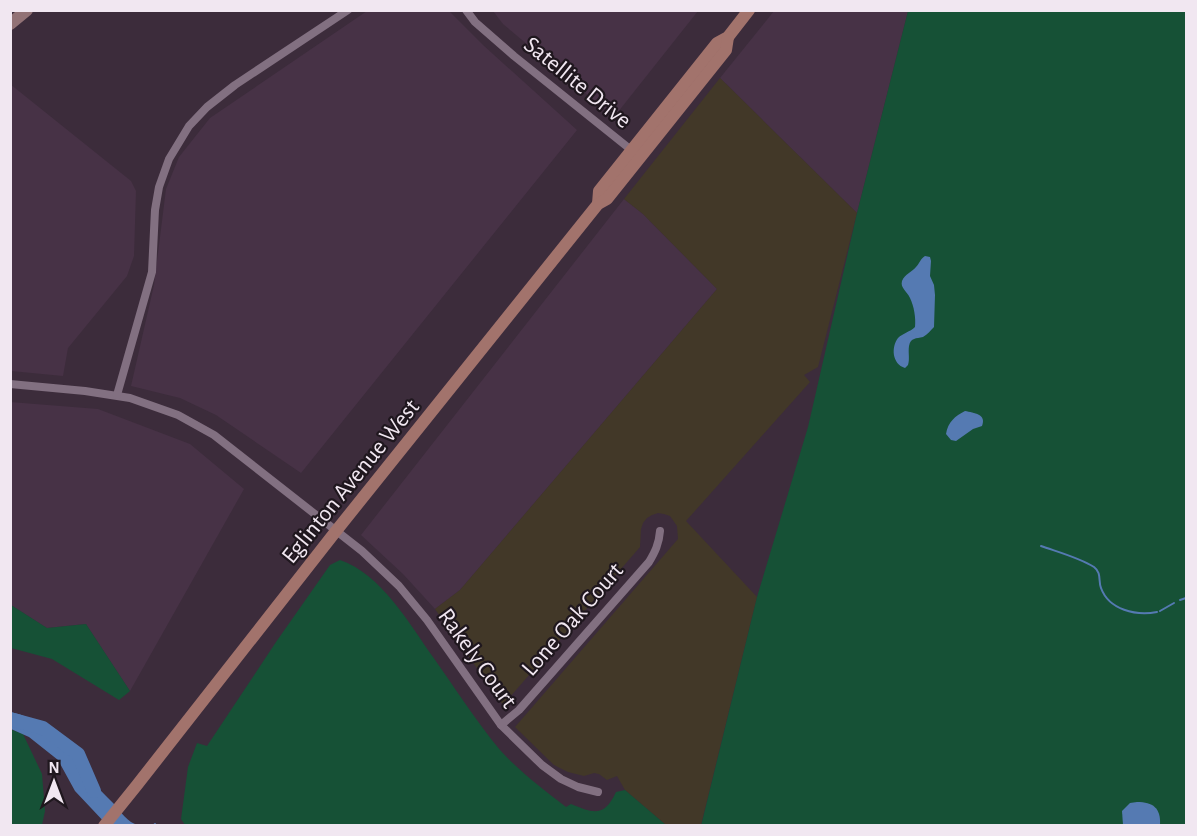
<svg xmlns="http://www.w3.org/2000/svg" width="1197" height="836" viewBox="0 0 1197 836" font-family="'Alegreya Sans',sans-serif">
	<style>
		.built { fill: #473246 }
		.industrial { fill: #423828 }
		.green { fill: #165136 }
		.water { fill: #557ab2 }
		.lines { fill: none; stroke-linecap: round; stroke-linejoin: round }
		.stream { stroke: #557ab2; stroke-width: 2 }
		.river { stroke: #557ab2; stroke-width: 14 }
		.street { stroke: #827081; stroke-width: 8 }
		.secondary { stroke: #927276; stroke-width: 12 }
		.primary { stroke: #a2736c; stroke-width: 12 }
		.labels { text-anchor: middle; stroke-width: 4.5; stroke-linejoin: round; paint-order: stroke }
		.street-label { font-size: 24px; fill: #f1e7f1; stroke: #1f171e }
	</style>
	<rect width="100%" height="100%" fill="#3c2c3b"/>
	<g class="built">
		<path d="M 367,11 L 449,11 L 483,45 L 577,130 L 301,473 L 216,415 L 180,398 L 131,386 L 154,285 L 166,189 L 179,157 L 210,118 Z"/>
		<path d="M 493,11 L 698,11 L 614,117 L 503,24 Z"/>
		<path d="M 774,11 L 908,11 L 857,213 L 720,78 Z"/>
		<path d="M 10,84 L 131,181 L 136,191 L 134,256 L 127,276 L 68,348 L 63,376 L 11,371 Z"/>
		<path d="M 624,199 L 643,214 L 717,289 L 460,590 L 435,609 L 403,574 L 361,535 Z"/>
		<path d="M 10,402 L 98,409 L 190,444 L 244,489 L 130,691 L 86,624 L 47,628 L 11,605 Z"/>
	</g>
	<path class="industrial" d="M 720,78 L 857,213 L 818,367 L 804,375 L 810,382 L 686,521 L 757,597 L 701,825 L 666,825 L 625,790 L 617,776 L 607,780 L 599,774 L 594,773 L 584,776 L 568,772 L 554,765 L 515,727 L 678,539 L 677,526 L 670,516 L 664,514 L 658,513 L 652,515 L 647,518 L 643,523 L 641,529 L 640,547 L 503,705 L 435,609 L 460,590 L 717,289 L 643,214 L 624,199 Z"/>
	<g class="green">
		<path d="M 908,11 L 1186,11 L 1186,825 L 701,826 L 757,597 L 808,427 L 857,213 Z"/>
		<path d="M 340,560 C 381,574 409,623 433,657 C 455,688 476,721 500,750 C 520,772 543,789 566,807 L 571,804 C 593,813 604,818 616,792 L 625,790 L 666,825 L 185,825 L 181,819 L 188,767 L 197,743 L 207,746 L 276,642 L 330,565 Z"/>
		<path d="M 11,605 L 47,628 L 86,624 L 130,691 L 119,700 L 52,659 L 11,648 Z"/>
		<path d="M 10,729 L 23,734 L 42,774 L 45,811 L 42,825 L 11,825 Z"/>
	</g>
	<g class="water">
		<path d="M 925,256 L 930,257 L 931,261 L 930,276 L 934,285 L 935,295 L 934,327 C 931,330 927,335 923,337 C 916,339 911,337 909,346 C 908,353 910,359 908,365 L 905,368 C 892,364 891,347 898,338 C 903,333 910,332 915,327 C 916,318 914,306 910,298 C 907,291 900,288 902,281 C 905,274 912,272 916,267 C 920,263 920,259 925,256 Z"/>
		<path d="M 965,411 C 974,413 987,414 982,426 L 973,429 L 956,441 L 951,440 L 946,434 C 948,422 955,416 965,411 Z"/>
		<path d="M 10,712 C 45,718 68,751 88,776 C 96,786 105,795 114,804 C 121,812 128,823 138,825 L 107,825 L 75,791 L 58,760 L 29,737 L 11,729 Z"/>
		<path d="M 1137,802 C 1153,802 1161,808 1160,825 L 1123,825 L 1122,811 L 1130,803 Z"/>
	</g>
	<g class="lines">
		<g class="stream">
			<path d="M 1041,546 C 1058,552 1080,558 1094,567 C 1102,573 1098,581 1101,588 C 1109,610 1136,616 1157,612"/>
			<path d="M 1180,600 L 1186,598"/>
			<path d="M 1160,611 L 1174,603"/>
			<path d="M 153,826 L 155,824"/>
		</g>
		<path class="river" d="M 10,719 L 43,728 L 78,754 L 94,791"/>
		<g class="street">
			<path d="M 466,10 L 475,22 L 514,56 L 635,153"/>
			<path d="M 10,384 L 85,391 L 130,398 L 178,415 L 214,435 L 362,551 L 399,586 L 427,620 L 501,725 L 542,765 L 561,779 L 578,787 L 598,792"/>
			<path d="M 117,395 L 152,272 L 155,210 L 159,187 L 169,159 L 189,126 L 207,107 L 235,85 L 348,10"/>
			<path d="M 501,725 L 519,710 L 649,562 C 655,552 659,544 660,531"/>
		</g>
		<path class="secondary" d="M 10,24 L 27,10"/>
		<g class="primary">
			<path d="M 598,204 L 599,191 L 717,43 L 728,37 L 749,10"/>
			<path d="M 104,826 L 137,785 L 336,531 L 598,204 L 607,199 L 726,50 L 728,37"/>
		</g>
	</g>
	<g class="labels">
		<g class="street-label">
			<text transform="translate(578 82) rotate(39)" y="8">Satellite Drive</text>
			<text transform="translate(350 481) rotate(-51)" y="8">Eglinton Avenue West</text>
			<text transform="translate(572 619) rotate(-49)" y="8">Lone Oak Court</text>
			<text transform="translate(478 658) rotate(54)" y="8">Rakely Court</text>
		</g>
	</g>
	<rect width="1197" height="836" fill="none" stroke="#f1e7f1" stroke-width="24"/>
	<g transform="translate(54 782)" stroke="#1f171e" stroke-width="4.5" paint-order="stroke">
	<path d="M0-4.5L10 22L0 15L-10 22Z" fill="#f1e7f1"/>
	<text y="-9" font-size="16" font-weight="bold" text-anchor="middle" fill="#f1e7f1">N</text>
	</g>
</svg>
